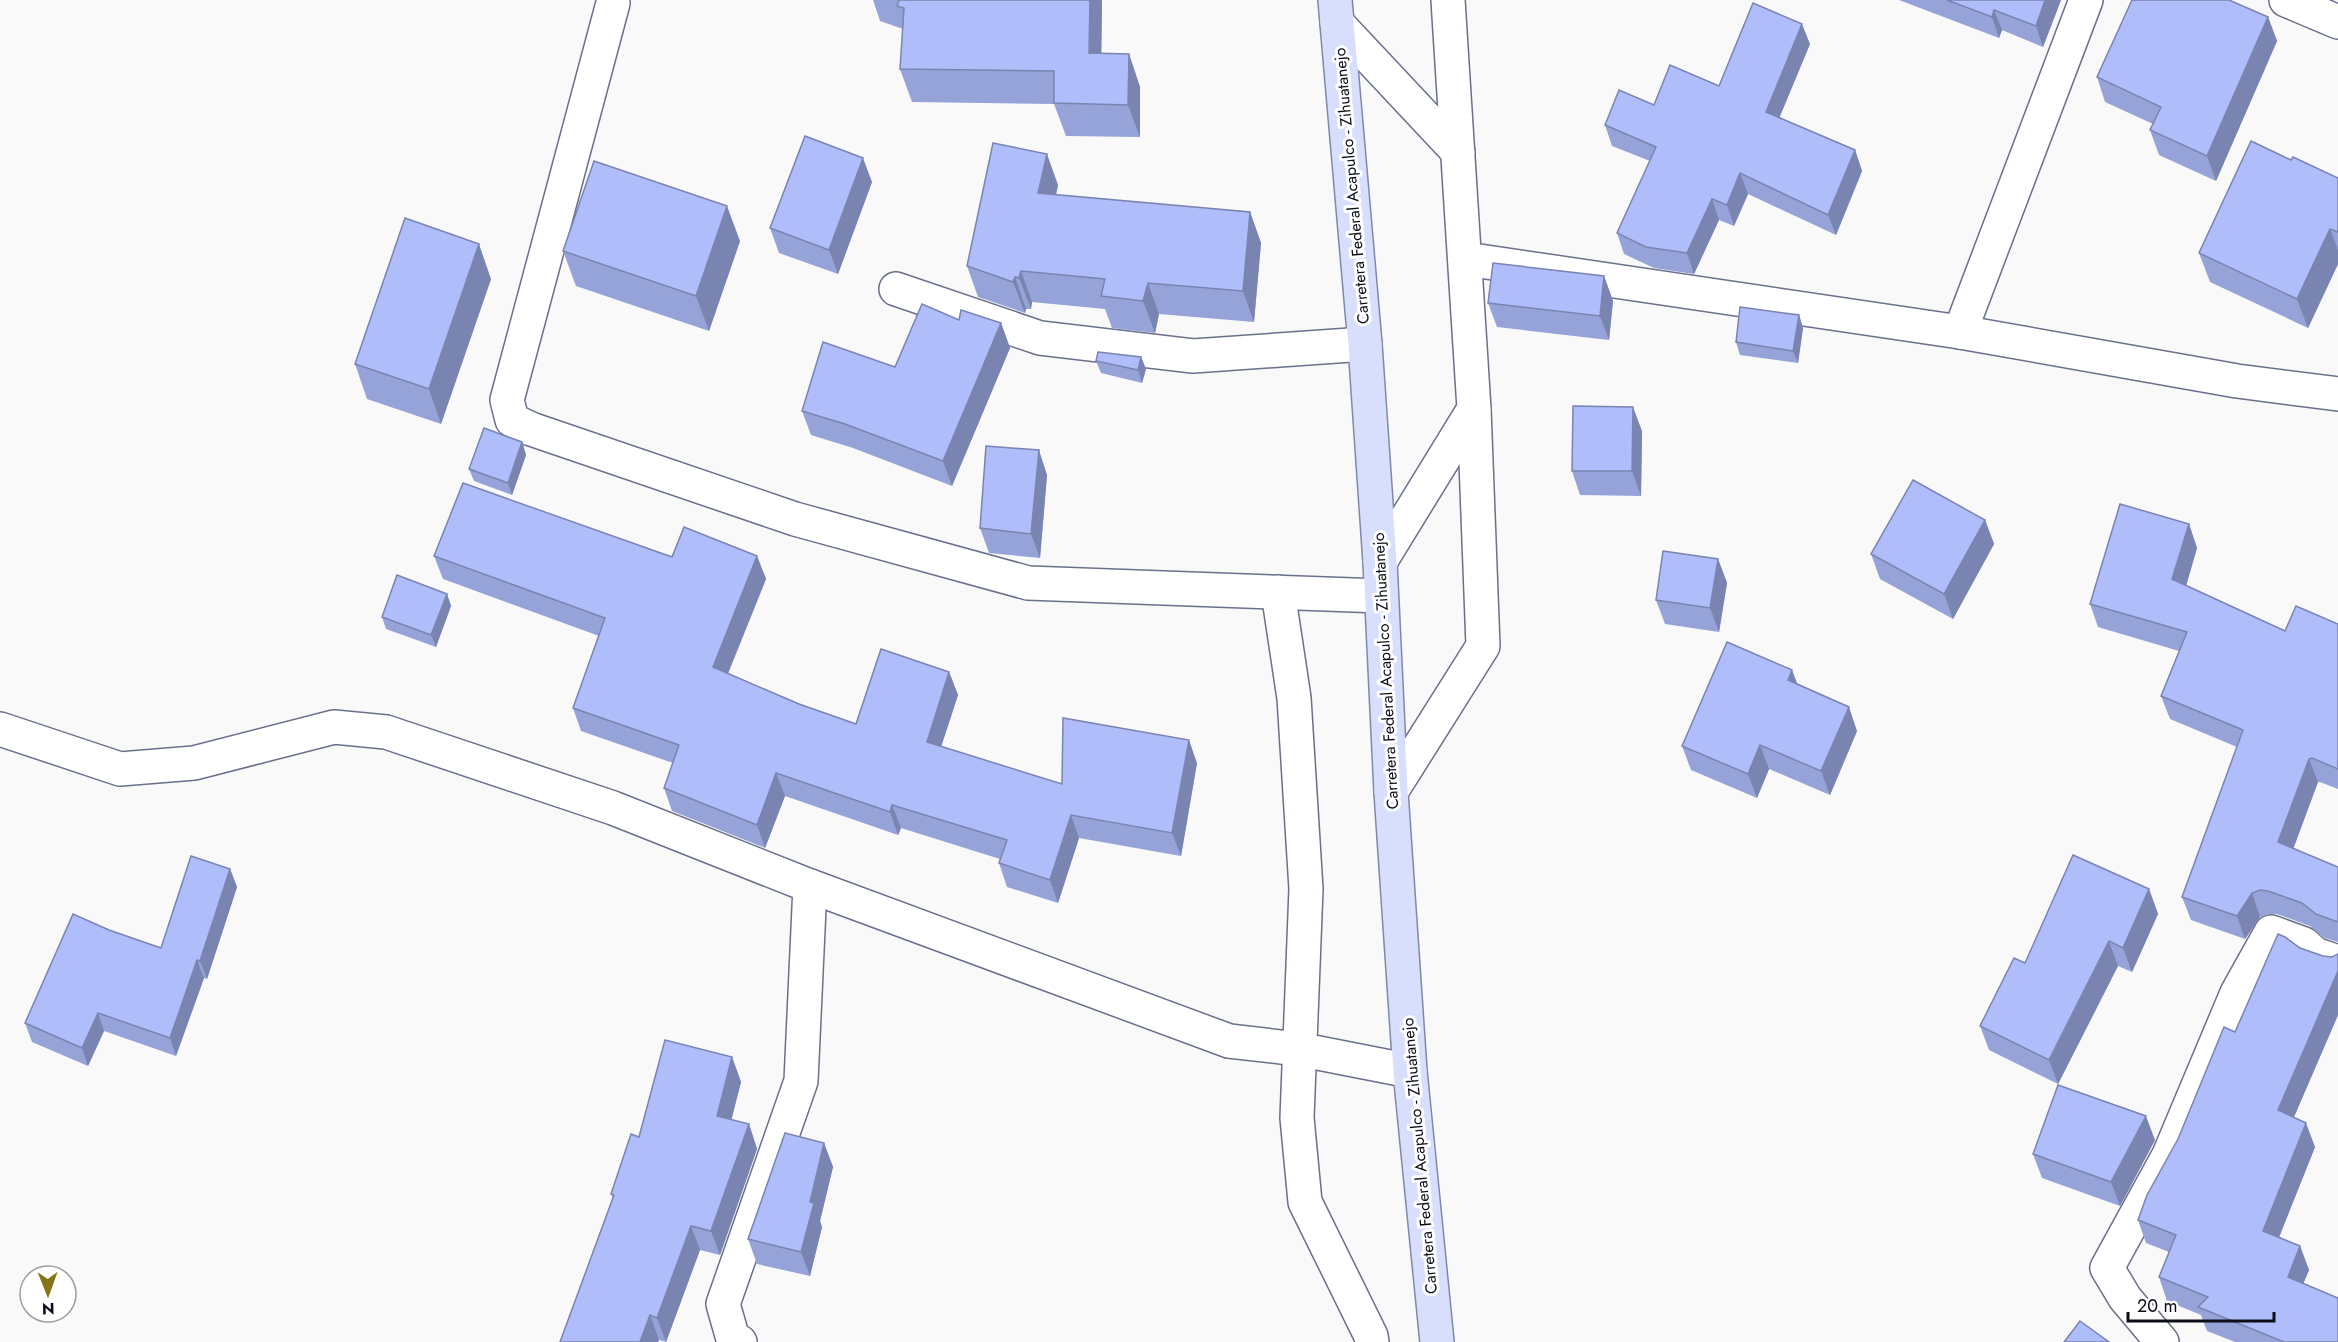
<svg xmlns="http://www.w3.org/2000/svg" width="2338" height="1342" viewBox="0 0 2338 1342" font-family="Jost,sans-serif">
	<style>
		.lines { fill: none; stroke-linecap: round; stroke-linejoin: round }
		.street-casing { stroke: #69708b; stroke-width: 36 }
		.primary-casing { stroke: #7f88ac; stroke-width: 36 }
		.street { stroke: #fff; stroke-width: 33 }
		.primary { stroke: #d8dffd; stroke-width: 33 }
		.wall { fill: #96a3d8 }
		.shaded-wall { fill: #7a84b0 }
		.building { fill: #afbdfb; stroke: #7a84b0; stroke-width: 1.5 }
		.labels { text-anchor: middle; stroke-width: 6; stroke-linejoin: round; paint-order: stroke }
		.street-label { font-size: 16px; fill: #0b0d17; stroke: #fff }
	</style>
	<rect width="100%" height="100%" fill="#f9f9f9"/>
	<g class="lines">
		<defs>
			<g id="street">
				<path d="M 2286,0 L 2338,22"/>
				<path d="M 613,3 L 507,400 L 512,420 L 531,429 L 795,519 L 1028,583 L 1381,596"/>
				<path d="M 1337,23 L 1458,152"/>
				<path d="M 1466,259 L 1960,332 L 2237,381 L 2338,394"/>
				<path d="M 896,289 L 1040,338 L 1193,356 L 1365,344"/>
				<path d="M 1960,332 L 2086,0"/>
				<path d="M 1380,562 L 1474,409 L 1448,0"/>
				<path d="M 1278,592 L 1294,698 L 1306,889 L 1297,1118 L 1305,1202 L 1371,1336 L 1372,1342"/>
				<path d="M 0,729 L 120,769 L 194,763 L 334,727 L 386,732 L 613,808 L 810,886 L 1229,1041 L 1298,1049 L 1410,1071"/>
				<path d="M 1391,792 L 1483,646 L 1474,409"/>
				<path d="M 740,1342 L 733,1339 L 723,1304 L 801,1081 L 810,886"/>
				<path d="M 2162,1342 L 2125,1298 L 2107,1268 L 2169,1155 L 2237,993 L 2271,932 L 2304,944 L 2315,954 L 2338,962"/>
			</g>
			<path id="primary" d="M 1335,0 L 1365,344 L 1380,562 L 1391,792 L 1410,1071 L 1437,1342"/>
		</defs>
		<use href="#street" class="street-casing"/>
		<use href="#primary" class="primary-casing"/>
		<use href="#street" class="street"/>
		<use href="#primary" class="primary"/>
	</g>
	<g class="wall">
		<path d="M 873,0 L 1102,0 L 1101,54 L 1129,54 L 1140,87 L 1140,137 L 1066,136 L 1054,104 L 912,102 L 900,69 L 903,29 L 880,21 Z"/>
		<path d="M 1899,0 L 2061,0 L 2043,47 L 2002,30 L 1999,38 Z"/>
		<path d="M 2268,17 L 2277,41 L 2216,181 L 2159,155 L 2150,130 L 2153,124 L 2105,102 L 2097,77 Z"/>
		<path d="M 1810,44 L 1779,118 L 1855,150 L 1862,171 L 1836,235 L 1748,194 L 1734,226 L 1719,220 L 1694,274 L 1654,268 L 1624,254 L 1617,233 L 1650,161 L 1612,146 L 1605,125 L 1654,105 L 1719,86 Z"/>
		<path d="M 2291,160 L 2338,178 L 2338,264 L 2308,328 L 2210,282 L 2199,253 Z"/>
		<path d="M 872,182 L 838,274 L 779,253 L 770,228 Z"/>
		<path d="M 1058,185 L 1056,195 L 1250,212 L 1261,243 L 1254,322 L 1159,314 L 1155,333 L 1112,328 L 1105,309 L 1032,302 L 1031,309 L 1026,309 L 1025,313 L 978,297 L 967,266 Z"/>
		<path d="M 740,241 L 709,331 L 576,286 L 563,251 Z"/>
		<path d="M 1604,276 L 1613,301 L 1609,340 L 1497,327 L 1488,303 Z"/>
		<path d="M 491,279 L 441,424 L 367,399 L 355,364 Z"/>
		<path d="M 1799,315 L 1803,328 L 1798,363 L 1740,355 L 1736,342 Z"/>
		<path d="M 959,320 L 1001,323 L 1010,348 L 952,486 L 853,448 L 811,435 L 802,411 L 895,367 Z"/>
		<path d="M 1141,357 L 1146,369 L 1142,383 L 1101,373 L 1096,361 Z"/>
		<path d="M 1642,431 L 1641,496 L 1580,495 L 1572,471 Z"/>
		<path d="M 522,442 L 526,455 L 512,495 L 474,481 L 469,469 Z"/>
		<path d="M 1047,475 L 1040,558 L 989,553 L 980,528 Z"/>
		<path d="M 1985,520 L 1994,544 L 1953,619 L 1880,579 L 1871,554 Z"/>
		<path d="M 2189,524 L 2197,548 L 2186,586 L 2285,631 L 2338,624 L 2338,789 L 2320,782 L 2318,782 L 2293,848 L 2338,867 L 2338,942 L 2325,938 L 2310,926 L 2277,914 L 2268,914 L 2260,917 L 2245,939 L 2191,920 L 2182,897 L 2237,747 L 2170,719 L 2161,696 L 2179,651 L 2098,627 L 2090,604 Z"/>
		<path d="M 434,556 L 757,556 L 766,579 L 728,674 L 799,704 L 856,724 L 949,672 L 958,695 L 941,747 L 1062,784 L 1197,763 L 1181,856 L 1079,838 L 1058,903 L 1007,887 L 999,863 L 1000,859 L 901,828 L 898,835 L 785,796 L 765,848 L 672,811 L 664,788 L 673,763 L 581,731 L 573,708 L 599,636 L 443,579 Z"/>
		<path d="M 1718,559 L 1727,583 L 1719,632 L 1665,624 L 1656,600 Z"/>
		<path d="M 447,594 L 451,606 L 436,647 L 386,629 L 382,617 Z"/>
		<path d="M 1792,670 L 1797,684 L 1857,731 L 1830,795 L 1769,769 L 1757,798 L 1691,770 L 1682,746 Z"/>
		<path d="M 230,869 L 237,887 L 207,979 L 204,978 L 176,1056 L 104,1031 L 88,1066 L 32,1042 L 25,1023 L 109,930 L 161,948 Z"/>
		<path d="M 2149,889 L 2158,914 L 2132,972 L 2118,966 L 2058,1084 L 1989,1050 L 1980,1026 L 2025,963 Z"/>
		<path d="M 2300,948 L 2323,956 L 2332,957 L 2338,954 L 2338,1015 L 2294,1117 L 2315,1147 L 2279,1237 L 2300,1246 L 2309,1270 L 2303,1284 L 2338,1342 L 2235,1342 L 2207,1331 L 2201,1315 L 2167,1301 L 2159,1277 L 2169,1252 L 2146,1243 L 2138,1220 L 2235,1032 Z"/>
		<path d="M 732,1057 L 741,1082 L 731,1120 L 749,1124 L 757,1149 L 720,1255 L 700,1250 L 666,1342 L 659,1340 L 658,1342 L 560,1342 L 613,1199 L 611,1194 L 639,1137 Z"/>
		<path d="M 2155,1140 L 2120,1206 L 2042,1178 L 2033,1154 Z"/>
		<path d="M 824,1143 L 833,1167 L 820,1221 L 822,1227 L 810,1276 L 757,1264 L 748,1239 Z"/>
	</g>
	<g class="shaded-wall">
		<path d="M 1090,0 L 1102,0 L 1101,86 L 1089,53 Z"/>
		<path d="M 2045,0 L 2061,0 L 2043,47 L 2036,26 Z"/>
		<path d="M 1994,10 L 2002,30 L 1999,38 L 1992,17 Z"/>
		<path d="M 2268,17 L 2277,41 L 2216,181 L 2207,156 Z"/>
		<path d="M 1802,24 L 1810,44 L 1773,133 L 1766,112 Z"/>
		<path d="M 1129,54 L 1140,87 L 1140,137 L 1128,105 Z"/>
		<path d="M 1855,150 L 1862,171 L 1836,235 L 1828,215 Z"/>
		<path d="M 1047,154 L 1058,185 L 1049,225 L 1038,193 Z"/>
		<path d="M 863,158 L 872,182 L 838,274 L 829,250 Z"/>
		<path d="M 1740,173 L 1748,194 L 1734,226 L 1727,205 Z"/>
		<path d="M 1712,199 L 1719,220 L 1694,274 L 1687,253 Z"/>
		<path d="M 727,206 L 740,241 L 709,331 L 696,296 Z"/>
		<path d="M 1250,212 L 1261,243 L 1254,322 L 1243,291 Z"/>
		<path d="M 2330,229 L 2338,250 L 2338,264 L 2308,328 L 2297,299 Z"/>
		<path d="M 479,244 L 491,279 L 441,424 L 429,389 Z"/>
		<path d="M 1021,271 L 1032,302 L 1031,309 L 1019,278 Z"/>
		<path d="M 1604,276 L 1613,301 L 1609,340 L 1600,316 Z"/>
		<path d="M 1015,277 L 1026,309 L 1025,313 L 1013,282 Z"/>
		<path d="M 1148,283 L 1159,314 L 1155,333 L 1143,301 Z"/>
		<path d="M 1799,315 L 1803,328 L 1798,363 L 1793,351 Z"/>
		<path d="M 1001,323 L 1010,348 L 952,486 L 943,461 Z"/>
		<path d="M 1141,357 L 1146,369 L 1142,383 L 1138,370 Z"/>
		<path d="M 1633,407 L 1642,431 L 1641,496 L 1632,471 Z"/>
		<path d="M 522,442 L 526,455 L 512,495 L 508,483 Z"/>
		<path d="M 1039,450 L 1047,475 L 1040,558 L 1031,534 Z"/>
		<path d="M 1985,520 L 1994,544 L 1953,619 L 1944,594 Z"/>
		<path d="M 2189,524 L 2197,548 L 2181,603 L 2172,579 Z"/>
		<path d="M 757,556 L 766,579 L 721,690 L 713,667 Z"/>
		<path d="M 1718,559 L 1727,583 L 1719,632 L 1710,608 Z"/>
		<path d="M 447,594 L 451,606 L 436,647 L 431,635 Z"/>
		<path d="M 1792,670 L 1801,694 L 1788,680 Z"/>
		<path d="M 949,672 L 958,695 L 935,765 L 927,742 Z"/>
		<path d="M 1849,707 L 1857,731 L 1830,795 L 1821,771 Z"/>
		<path d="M 1189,740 L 1197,763 L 1181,856 L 1172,833 Z"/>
		<path d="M 1760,745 L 1769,769 L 1757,798 L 1748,774 Z"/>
		<path d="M 2309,759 L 2318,782 L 2287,866 L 2278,842 Z"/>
		<path d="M 776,773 L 785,796 L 765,848 L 757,825 Z"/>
		<path d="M 892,805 L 901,828 L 898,835 L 890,812 Z"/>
		<path d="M 1071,815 L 1079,838 L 1058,903 L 1050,880 Z"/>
		<path d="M 230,869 L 237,887 L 207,979 L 200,961 Z"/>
		<path d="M 2149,889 L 2158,914 L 2132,972 L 2123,948 Z"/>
		<path d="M 2252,893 L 2260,917 L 2245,939 L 2237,916 Z"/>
		<path d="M 2109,941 L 2118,966 L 2058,1084 L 2049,1060 Z"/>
		<path d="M 197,960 L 204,978 L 176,1056 L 170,1038 Z"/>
		<path d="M 2338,971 L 2338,1015 L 2287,1133 L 2278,1110 Z"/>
		<path d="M 98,1013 L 104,1031 L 88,1066 L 82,1048 Z"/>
		<path d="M 732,1057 L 741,1082 L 726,1141 L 717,1116 Z"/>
		<path d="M 2146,1116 L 2155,1140 L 2120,1206 L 2111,1182 Z"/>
		<path d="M 2306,1123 L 2315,1147 L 2272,1255 L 2263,1231 Z"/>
		<path d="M 749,1124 L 757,1149 L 720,1255 L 711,1231 Z"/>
		<path d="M 824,1143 L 833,1167 L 820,1221 L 822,1227 L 810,1276 L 801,1252 L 810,1202 Z"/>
		<path d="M 691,1226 L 700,1250 L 666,1342 L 657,1318 Z"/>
		<path d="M 2300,1246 L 2309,1270 L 2296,1301 L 2288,1277 Z"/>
		<path d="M 650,1315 L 659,1340 L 658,1342 L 640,1342 Z"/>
	</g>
	<g class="building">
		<path d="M 899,0 L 1090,0 L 1089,53 L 1129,54 L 1128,105 L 1054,103 L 1054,71 L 900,69 L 904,8 L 897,6 Z"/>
		<path d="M 1947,0 L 2045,0 L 2036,26 L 1994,10 L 1992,17 Z"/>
		<path d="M 2132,0 L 2229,0 L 2268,17 L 2207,156 L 2150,130 L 2161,107 L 2097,77 Z"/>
		<path d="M 1753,3 L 1802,24 L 1766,112 L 1855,150 L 1828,215 L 1740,173 L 1727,205 L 1712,199 L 1687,253 L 1646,247 L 1617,233 L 1656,147 L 1605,125 L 1619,90 L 1654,105 L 1670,65 L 1719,86 Z"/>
		<path d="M 805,136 L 863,158 L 829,250 L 770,228 Z"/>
		<path d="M 2251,141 L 2291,160 L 2293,157 L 2338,178 L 2338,232 L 2330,229 L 2297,299 L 2199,253 Z"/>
		<path d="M 993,143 L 1047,154 L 1038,193 L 1250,212 L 1243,291 L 1148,283 L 1143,301 L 1101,296 L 1105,279 L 1021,271 L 1019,278 L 1015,277 L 1013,282 L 967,266 Z"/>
		<path d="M 594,161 L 727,206 L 696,296 L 563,251 Z"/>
		<path d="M 405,218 L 479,244 L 429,389 L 355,364 Z"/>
		<path d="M 1493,263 L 1604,276 L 1600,316 L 1488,303 Z"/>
		<path d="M 922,304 L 959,320 L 961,310 L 1001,323 L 943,461 L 845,424 L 802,411 L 823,342 L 895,367 Z"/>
		<path d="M 1740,307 L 1799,315 L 1793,351 L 1736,342 Z"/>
		<path d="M 1098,352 L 1141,357 L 1138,370 L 1096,361 Z"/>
		<path d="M 1573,406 L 1633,407 L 1632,471 L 1572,471 Z"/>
		<path d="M 484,428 L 522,442 L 508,483 L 469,469 Z"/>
		<path d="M 986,446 L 1039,450 L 1031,534 L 980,528 Z"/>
		<path d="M 1913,480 L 1985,520 L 1944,594 L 1871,554 Z"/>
		<path d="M 463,483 L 672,557 L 684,527 L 757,556 L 713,667 L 799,704 L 856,724 L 881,649 L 949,672 L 927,742 L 1062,784 L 1063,718 L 1189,740 L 1172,833 L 1071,815 L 1050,880 L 999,863 L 1007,840 L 892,805 L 890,812 L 776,773 L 757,825 L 664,788 L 679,745 L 573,708 L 605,618 L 434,556 Z"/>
		<path d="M 2120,504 L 2189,524 L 2172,579 L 2285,631 L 2296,606 L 2338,624 L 2338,769 L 2312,758 L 2309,759 L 2278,842 L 2338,867 L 2338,922 L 2316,914 L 2302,903 L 2268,891 L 2260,890 L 2252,893 L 2237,916 L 2182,897 L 2243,730 L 2161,696 L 2187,632 L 2090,604 Z"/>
		<path d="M 1663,551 L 1718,559 L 1710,608 L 1656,600 Z"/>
		<path d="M 397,575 L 447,594 L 431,635 L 382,617 Z"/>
		<path d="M 1727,642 L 1792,670 L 1788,680 L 1849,707 L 1821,771 L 1760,745 L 1748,774 L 1682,746 Z"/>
		<path d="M 2073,855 L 2149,889 L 2123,948 L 2109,941 L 2049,1060 L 1980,1026 L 2014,958 L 2025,963 Z"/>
		<path d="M 191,856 L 230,869 L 200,961 L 197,960 L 170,1038 L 98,1013 L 82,1048 L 25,1023 L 73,914 L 109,930 L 161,948 Z"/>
		<path d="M 2278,934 L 2285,937 L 2300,948 L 2323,956 L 2332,957 L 2338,954 L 2338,971 L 2278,1110 L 2306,1123 L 2263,1231 L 2300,1246 L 2288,1277 L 2338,1298 L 2338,1342 L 2284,1342 L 2198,1307 L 2208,1297 L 2159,1277 L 2176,1235 L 2138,1220 L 2147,1195 L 2178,1139 L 2224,1027 L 2235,1032 Z"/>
		<path d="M 665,1040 L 732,1057 L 717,1116 L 749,1124 L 711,1231 L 691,1226 L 657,1318 L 650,1315 L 640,1342 L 560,1342 L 614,1195 L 611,1194 L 631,1134 L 639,1137 Z"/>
		<path d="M 2058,1085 L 2146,1116 L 2111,1182 L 2033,1154 Z"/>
		<path d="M 785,1133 L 824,1143 L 810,1202 L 814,1203 L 801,1252 L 748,1239 Z"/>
		<path d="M 2080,1321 L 2109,1342 L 2064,1342 Z"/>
	</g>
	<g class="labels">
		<g class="street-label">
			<text transform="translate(1351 186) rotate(-95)" y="6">Carretera Federal Acapulco - Zihuatanejo</text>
			<text transform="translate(1385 671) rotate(-93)" y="6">Carretera Federal Acapulco - Zihuatanejo</text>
			<text transform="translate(1419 1156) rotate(-95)" y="6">Carretera Federal Acapulco - Zihuatanejo</text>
		</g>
	</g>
	<g transform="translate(48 1294) rotate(179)"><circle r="28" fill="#ffffff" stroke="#9d9ea2" stroke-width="1.5"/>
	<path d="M0-4.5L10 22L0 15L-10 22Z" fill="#887416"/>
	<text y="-9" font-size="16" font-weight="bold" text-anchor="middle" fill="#0b0d17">N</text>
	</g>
	<path d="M2128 1312v9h146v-9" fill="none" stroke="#0b0d17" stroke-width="3"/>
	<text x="2137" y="1312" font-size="18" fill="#0b0d17" stroke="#ffffff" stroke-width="4.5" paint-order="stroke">20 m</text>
</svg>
